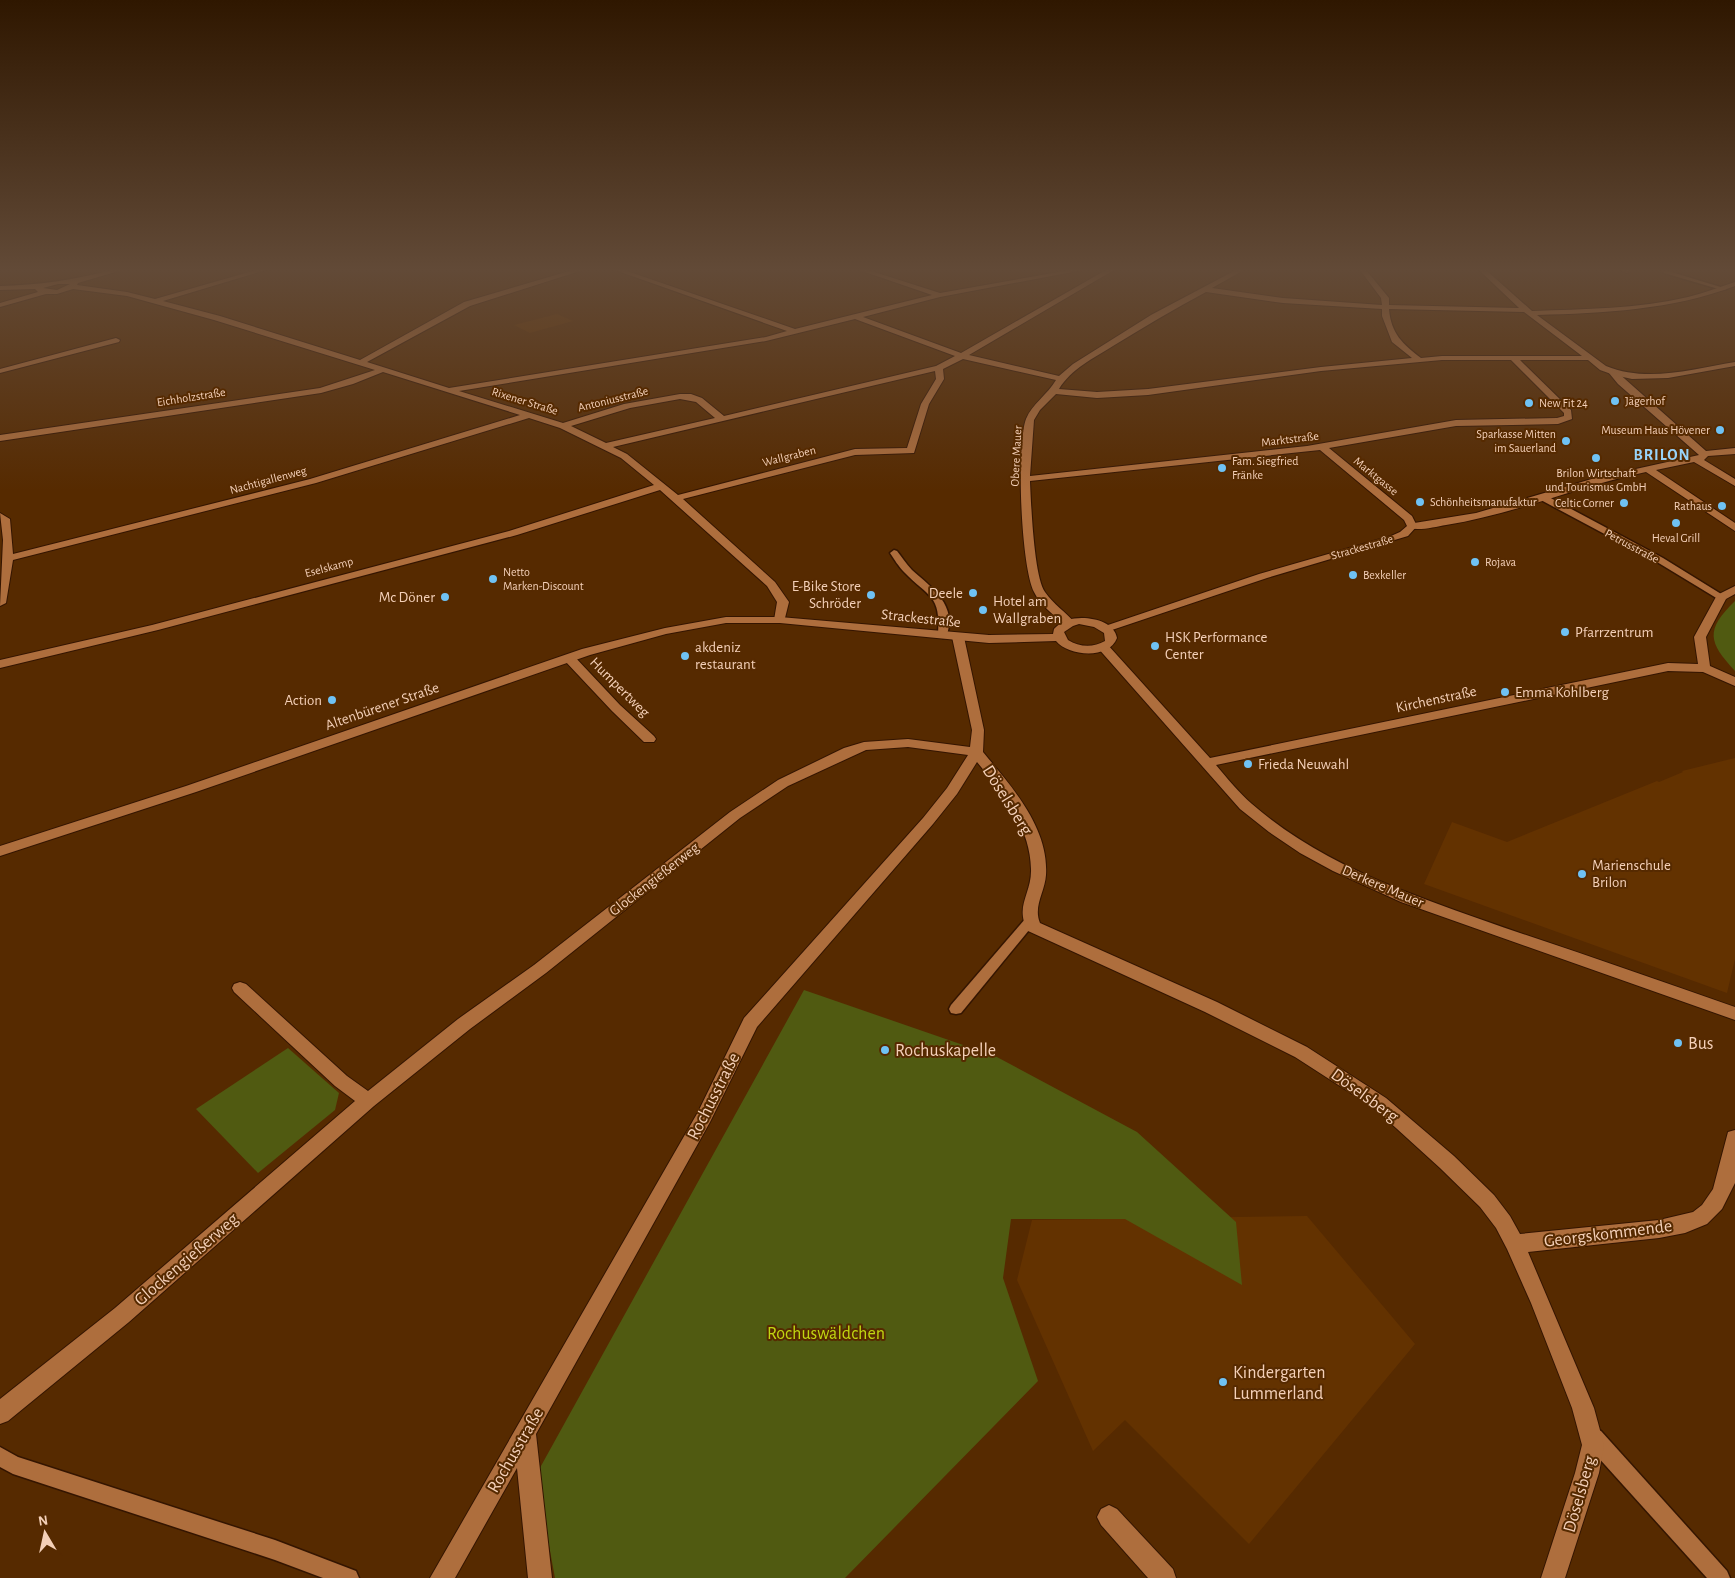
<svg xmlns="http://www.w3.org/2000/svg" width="1735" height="1578" viewBox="0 0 1735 1578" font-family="'Alegreya Sans',sans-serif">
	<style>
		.built { fill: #633200 }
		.green { fill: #505a11 }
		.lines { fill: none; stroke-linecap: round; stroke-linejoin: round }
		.service-casing { stroke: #341500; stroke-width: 3 }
		.pedestrian-casing { stroke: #341500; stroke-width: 2 }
		.minor-casing { stroke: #341500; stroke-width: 2 }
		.tertiary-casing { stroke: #341500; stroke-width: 2 }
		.service { fill: #ae6e3d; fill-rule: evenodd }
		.pedestrian { fill: #ae6e3d; fill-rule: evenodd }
		.minor { fill: #ae6e3d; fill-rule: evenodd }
		.tertiary { fill: #ae6e3d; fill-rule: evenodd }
		.poi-dot { fill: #6fc2f4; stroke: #562a00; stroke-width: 2 }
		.labels { text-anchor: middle; stroke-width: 4; stroke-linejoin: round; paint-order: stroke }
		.far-street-label { font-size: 12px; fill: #f4d0b8; stroke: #562a00 }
		.far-poi-label { font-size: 12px; fill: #f4d0b8; stroke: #562a00; text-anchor: start }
		.poi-label { font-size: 15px; fill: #f4d0b8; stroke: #562a00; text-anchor: start }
		.street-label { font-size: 15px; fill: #f4d0b8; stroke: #562a00 }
		.far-district-label { font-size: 16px; font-weight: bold; letter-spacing: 1px; fill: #98d3f8; stroke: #562a00 }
		.near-street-label { font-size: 18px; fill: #f4d0b8; stroke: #562a00 }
		.near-poi-label { font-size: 18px; fill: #f4d0b8; stroke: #562a00; text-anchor: start }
		.near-park-label { font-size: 18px; fill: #c0d611; stroke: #562a00 }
	</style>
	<rect width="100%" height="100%" fill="#562a00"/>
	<g class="built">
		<path d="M 557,314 L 573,321 L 530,333 L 514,325 Z"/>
		<path d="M 1735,758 L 1735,959 L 1727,993 L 1424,884 L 1452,822 L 1507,842 L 1657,781 L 1659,782 L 1683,772 L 1682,771 Z"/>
		<path d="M 1307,1216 L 1415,1344 L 1249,1544 L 1125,1420 L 1093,1451 L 1017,1280 L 1032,1220 Z"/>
	</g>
	<g class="green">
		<path d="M 1735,601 L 1735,671 C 1708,642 1705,630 1735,601 Z"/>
		<path d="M 804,990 L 995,1056 L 1137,1132 L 1236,1222 L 1242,1285 L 1125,1219 L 1011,1219 L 1003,1278 L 1038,1381 L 845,1578 L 555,1578 L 536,1475 Z"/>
		<path d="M 288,1048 L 339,1093 L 335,1110 L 258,1173 L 196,1109 Z"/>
	</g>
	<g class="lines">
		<defs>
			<g id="service">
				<path d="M 1621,270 L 1629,270 L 1630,271 L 1627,273 Z"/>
				<path d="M 1664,271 L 1668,271 L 1727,289 L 1722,290 L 1664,273 Z"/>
				<path d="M 1539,495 L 1545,495 L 1663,558 L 1726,597 L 1721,600 L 1718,599 L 1657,562 L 1539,499 Z"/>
				<path d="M 894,550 L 897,551 C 902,557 906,564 912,570 C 931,587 959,606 946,637 L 943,638 L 938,635 C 941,594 929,598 904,572 C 899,567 894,559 890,553 Z"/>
				<path d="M 1030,916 L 1034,918 L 1036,921 L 1034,924 L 961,1013 L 956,1014 L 951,1013 L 949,1009 L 951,1005 L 1026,918 Z"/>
				<path d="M 1594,1429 L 1601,1431 L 1727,1571 L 1730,1578 L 1707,1578 L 1587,1445 L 1585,1438 L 1587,1431 Z"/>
				<path d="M 0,1447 L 18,1457 L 275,1540 L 356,1571 L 359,1578 L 323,1578 L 275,1560 L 13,1474 L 0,1467 Z"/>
			</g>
			<path id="pedestrian" d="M 1610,371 L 1616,371 L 1706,451 L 1735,448 L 1735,454 L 1708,456 L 1704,460 L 1735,479 L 1735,486 L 1694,462 L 1656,470 L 1735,523 L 1735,531 L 1646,472 C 1579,486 1515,514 1446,525 C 1435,527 1420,531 1408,528 L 1408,524 L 1476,513 L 1595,478 L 1699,455 L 1618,384 L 1609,373 Z"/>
			<g id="minor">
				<path d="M 112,270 L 122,270 L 78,283 L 77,285 L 127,292 L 155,299 L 256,270 L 266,270 L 163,301 L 220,316 L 360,360 L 464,302 L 573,270 L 583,270 L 470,306 L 367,362 L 449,388 L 766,337 L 787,331 L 615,270 L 624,270 L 795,329 L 932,295 L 859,270 L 868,270 L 940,293 L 1070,270 L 1083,270 L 940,297 L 863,317 L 961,353 L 1106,270 L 1114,270 L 969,355 L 1059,376 L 1073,364 L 1151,315 L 1236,270 L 1244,270 L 1212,288 L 1283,298 L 1382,305 L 1381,298 L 1360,270 L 1366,270 L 1389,298 L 1389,305 L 1519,308 L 1479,270 L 1486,270 L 1532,311 C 1584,309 1637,309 1688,297 C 1704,293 1719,287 1735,282 L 1735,286 C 1672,310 1604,313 1537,315 L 1606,366 C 1647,383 1693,369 1735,362 L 1735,366 L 1668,378 L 1632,379 L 1614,375 L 1600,370 L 1588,360 L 1520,360 L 1571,410 L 1572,419 L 1558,424 L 1456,426 L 1329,448 L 1412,516 L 1417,526 L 1408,536 L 1267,578 L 1106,632 L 1100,629 L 1102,627 L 1259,574 L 1391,536 L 1400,532 L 1407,526 L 1404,520 L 1320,450 L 1030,481 C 1031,503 1034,577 1045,592 C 1053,604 1066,612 1075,623 L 1073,625 L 1065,625 C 1055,616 1040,605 1034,592 C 1021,567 1016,446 1026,419 C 1032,404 1048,394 1056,380 L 963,359 L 943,369 L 944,379 L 929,404 L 914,453 L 855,455 L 683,499 L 775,582 L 789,602 L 784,622 L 776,622 L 774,620 L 777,602 L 767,586 L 660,490 L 517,535 L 158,630 L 0,668 L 0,660 L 152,625 L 509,531 L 654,485 L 621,458 L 560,428 L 529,418 L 316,483 L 13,560 L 6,603 L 0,606 L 3,540 L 0,513 L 10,519 L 13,554 L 310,479 L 520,415 L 383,372 L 353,384 L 321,393 L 0,441 L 0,435 L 320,388 L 375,370 L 214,320 L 127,296 L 73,289 L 57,294 L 46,294 L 0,307 L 0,303 L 38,292 L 35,289 L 0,290 L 0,286 C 38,285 74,280 112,270 ZM 58,284 L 70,284 L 57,290 L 43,288 ZM 1206,292 L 1283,303 L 1382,309 L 1382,316 L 1392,342 L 1412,358 L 1321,367 L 1148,389 L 1097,392 L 1059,389 C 1071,369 1094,358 1113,346 C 1144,327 1174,309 1206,292 ZM 1389,309 L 1524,312 L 1582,356 L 1442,356 L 1421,358 C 1403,344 1391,334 1389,309 ZM 855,319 L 955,356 L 936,366 L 724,416 L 702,398 L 691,394 L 680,394 L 624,404 L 563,423 L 459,391 L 766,341 ZM 1442,360 L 1511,360 L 1564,413 L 1564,416 L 1557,418 L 1456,420 L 1307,446 L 1030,476 L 1034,420 L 1040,410 L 1056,394 L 1097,398 L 1148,395 L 1321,371 ZM 935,371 L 936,379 L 921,404 L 907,448 L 855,449 L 678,495 L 627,454 L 613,447 ZM 680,399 L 696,402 L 715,418 L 606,443 L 571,426 L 630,408 Z"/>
				<path d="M 116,338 L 120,340 L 119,342 L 0,373 L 0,369 Z"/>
				<path d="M 1735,586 L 1735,594 L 1726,599 L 1706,637 L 1710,666 L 1735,677 L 1735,686 L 1703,672 L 1668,671 L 1216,765 C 1227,778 1239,793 1252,804 C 1328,870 1427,900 1520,933 C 1592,957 1663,982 1735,1007 L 1735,1020 L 1401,902 L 1333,871 L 1300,853 L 1269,832 L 1240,809 L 1097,647 L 1099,644 L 1107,644 L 1210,758 L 1668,663 L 1698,664 L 1694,637 L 1717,595 Z"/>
				<path d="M 958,633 L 964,637 L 984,730 L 983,752 C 1011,786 1049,827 1046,875 C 1045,892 1033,906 1040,923 L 1217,1002 L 1307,1047 L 1386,1098 L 1454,1156 L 1494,1195 L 1510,1216 L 1520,1234 L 1659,1220 L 1693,1212 L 1702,1205 L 1713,1189 L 1728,1132 L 1735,1130 L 1735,1183 L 1722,1209 L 1707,1224 L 1685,1233 L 1659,1238 L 1528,1252 L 1594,1408 L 1604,1445 L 1599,1473 L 1565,1578 L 1541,1578 L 1575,1473 L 1582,1445 L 1572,1408 L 1531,1303 L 1507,1249 L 1496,1228 L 1480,1207 L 1440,1168 L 1374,1108 L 1295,1057 L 1205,1012 L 1028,931 C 1014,906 1032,894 1031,869 C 1030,826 1002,793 977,762 L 957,794 L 933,824 L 757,1027 L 710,1122 L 536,1434 L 552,1578 L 528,1578 L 517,1468 L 455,1578 L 430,1578 L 698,1112 L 744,1018 L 923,818 L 947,788 L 968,755 L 908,747 L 866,750 L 788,786 L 740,818 L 546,973 L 470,1029 L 374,1106 L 129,1322 L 8,1421 L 0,1424 L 0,1399 L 115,1308 L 355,1101 L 335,1086 L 234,992 L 232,988 L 234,984 L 240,982 L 246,984 L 347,1076 L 368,1091 L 458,1019 L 534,965 L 730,812 L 778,780 L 844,748 L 864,742 L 908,739 L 970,747 L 972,730 L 952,637 Z"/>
				<path d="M 569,654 L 573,655 L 620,705 L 654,736 L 656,739 L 654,742 L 644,742 L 612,711 L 565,661 L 563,658 Z"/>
				<path d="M 1109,1505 L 1117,1509 L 1173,1569 L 1176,1578 L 1148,1578 L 1101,1525 L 1097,1517 L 1101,1509 Z"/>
			</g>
			<path id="tertiary" d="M 726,617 L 780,617 L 989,635 L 1053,634 L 1054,629 C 1058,625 1063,621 1068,620 C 1083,615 1114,619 1117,638 C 1109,660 1068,656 1056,641 L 989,643 L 780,623 L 726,623 L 666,634 L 590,655 L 196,792 L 0,856 L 0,846 L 186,786 L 582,649 L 665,628 ZM 1079,624 L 1094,627 L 1104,633 L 1105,641 C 1093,648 1079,647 1068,640 L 1064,632 L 1073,626 Z"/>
		</defs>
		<use href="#service" class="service-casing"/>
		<use href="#pedestrian" class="pedestrian-casing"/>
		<use href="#minor" class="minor-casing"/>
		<use href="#tertiary" class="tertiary-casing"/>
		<use href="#service" class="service"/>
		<use href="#pedestrian" class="pedestrian"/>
		<use href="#minor" class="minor"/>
		<use href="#tertiary" class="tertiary"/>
	</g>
	<linearGradient id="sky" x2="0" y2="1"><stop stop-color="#2f1700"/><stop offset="0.55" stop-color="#624a37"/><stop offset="1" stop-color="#624a37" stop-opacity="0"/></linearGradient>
	<rect width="1735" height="491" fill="url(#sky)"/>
	<g class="poi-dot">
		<circle cx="1615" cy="401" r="5"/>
		<circle cx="1529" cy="403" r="5"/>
		<circle cx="1720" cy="430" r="5"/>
		<circle cx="1566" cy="441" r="5"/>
		<circle cx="1596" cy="458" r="5"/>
		<circle cx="1222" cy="468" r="5"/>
		<circle cx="1420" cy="502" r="5"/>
		<circle cx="1624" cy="503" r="5"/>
		<circle cx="1722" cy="506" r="5"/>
		<circle cx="1676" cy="523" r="5"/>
		<circle cx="1475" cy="562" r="5"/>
		<circle cx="1353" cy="575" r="5"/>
		<circle cx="493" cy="579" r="5"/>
		<circle cx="973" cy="593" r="5"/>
		<circle cx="871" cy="595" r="5"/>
		<circle cx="445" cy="597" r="5"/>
		<circle cx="983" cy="610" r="5"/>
		<circle cx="1565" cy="632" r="5"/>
		<circle cx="1155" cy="646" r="5"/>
		<circle cx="685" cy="656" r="5"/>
		<circle cx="1505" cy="692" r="5"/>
		<circle cx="332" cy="700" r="5"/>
		<circle cx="1248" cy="764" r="5"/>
		<circle cx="1582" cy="874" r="5"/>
		<circle cx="1678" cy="1043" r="5"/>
		<circle cx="885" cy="1050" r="5"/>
		<circle cx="1223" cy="1382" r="5"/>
	</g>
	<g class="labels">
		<g class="far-street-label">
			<text transform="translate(191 397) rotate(-9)" y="4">Eichholzstraße</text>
			<text transform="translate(613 399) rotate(-14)" y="4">Antoniusstraße</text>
			<text transform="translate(525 401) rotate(17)" y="4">Rixener Straße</text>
			<text transform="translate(1290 439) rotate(-7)" y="4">Marktstraße</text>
			<text transform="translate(789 456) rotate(-14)" y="4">Wallgraben</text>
			<text transform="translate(1016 456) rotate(-87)" y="4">Obere Mauer</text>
			<text transform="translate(1376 476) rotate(39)" y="4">Marktgasse</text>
			<text transform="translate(268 480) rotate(-15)" y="4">Nachtigallenweg</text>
			<text transform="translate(1632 546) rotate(28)" y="4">Petrusstraße</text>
			<text transform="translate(1362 547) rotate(-16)" y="4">Strackestraße</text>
			<text transform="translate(329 567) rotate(-15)" y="4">Eselskamp</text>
		</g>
		<g class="far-poi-label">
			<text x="1625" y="405">Jägerhof</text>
			<text x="1539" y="407">New Fit 24</text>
			<text x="1710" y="434" text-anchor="end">Museum Haus Hövener</text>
			<text x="1556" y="438" text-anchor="end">Sparkasse Mitten<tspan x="1556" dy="14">im Sauerland</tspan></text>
			<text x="1232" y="465">Fam. Siegfried<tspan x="1232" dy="14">Fränke</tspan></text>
			<text x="1596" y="477" text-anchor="middle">Brilon Wirtschaft<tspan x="1596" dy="14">und Tourismus GmbH</tspan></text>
			<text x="1430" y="506">Schönheitsmanufaktur</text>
			<text x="1614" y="507" text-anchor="end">Celtic Corner</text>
			<text x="1712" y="510" text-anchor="end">Rathaus</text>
			<text x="1676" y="542" text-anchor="middle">Heval Grill</text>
			<text x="1485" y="566">Rojava</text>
			<text x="503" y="576">Netto<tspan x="503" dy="14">Marken-Discount</tspan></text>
			<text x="1363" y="579">Bexkeller</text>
		</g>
		<g class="poi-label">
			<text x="861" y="591" text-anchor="end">E-Bike Store<tspan x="861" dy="17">Schröder</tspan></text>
			<text x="963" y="598" text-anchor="end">Deele</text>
			<text x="435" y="602" text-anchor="end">Mc Döner</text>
			<text x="993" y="606">Hotel am<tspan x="993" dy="17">Wallgraben</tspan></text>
			<text x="1575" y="637">Pfarrzentrum</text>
			<text x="1165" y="642">HSK Performance<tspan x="1165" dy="17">Center</tspan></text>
			<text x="695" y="652">akdeniz<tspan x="695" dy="17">restaurant</tspan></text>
			<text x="1515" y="697">Emma Kohlberg</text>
			<text x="322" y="705" text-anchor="end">Action</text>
			<text x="1258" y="769">Frieda Neuwahl</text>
			<text x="1592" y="870">Marienschule<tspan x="1592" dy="17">Brilon</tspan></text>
		</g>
		<g class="street-label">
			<text transform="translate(921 618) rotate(6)" y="5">Strackestraße</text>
			<text transform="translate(620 687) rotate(45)" y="5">Humpertweg</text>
			<text transform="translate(1436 699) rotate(-12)" y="5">Kirchenstraße</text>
			<text transform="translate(382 706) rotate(-19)" y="5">Altenbürener Straße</text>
			<text transform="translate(654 879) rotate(-38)" y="5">Glockengießerweg</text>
			<text transform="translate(1383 886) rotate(23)" y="5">Derkere Mauer</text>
		</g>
		<g class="far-district-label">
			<text x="1662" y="460">BRILON</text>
		</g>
		<g class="near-street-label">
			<text transform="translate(1008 800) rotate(58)" y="6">Döselsberg</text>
			<text transform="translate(1365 1095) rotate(36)" y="6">Döselsberg</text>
			<text transform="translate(713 1096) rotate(-63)" y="6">Rochusstraße</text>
			<text transform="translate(1608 1233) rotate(-7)" y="6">Georgskommende</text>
			<text transform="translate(186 1259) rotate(-41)" y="6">Glockengießerweg</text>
			<text transform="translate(515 1450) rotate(-60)" y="6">Rochusstraße</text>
			<text transform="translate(1579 1494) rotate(-74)" y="6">Döselsberg</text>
		</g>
		<g class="near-poi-label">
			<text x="1688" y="1049">Bus</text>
			<text x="895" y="1056">Rochuskapelle</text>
			<text x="1233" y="1378">Kindergarten<tspan x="1233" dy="21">Lummerland</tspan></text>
		</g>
		<g class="near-park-label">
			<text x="826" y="1339">Rochuswäldchen</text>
		</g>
	</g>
	<g transform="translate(45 1533) rotate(351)" stroke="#562a00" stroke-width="4" paint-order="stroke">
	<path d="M0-4L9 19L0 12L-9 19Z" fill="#f4d0b8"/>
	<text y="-8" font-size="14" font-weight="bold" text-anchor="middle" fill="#f4d0b8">N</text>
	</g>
</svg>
